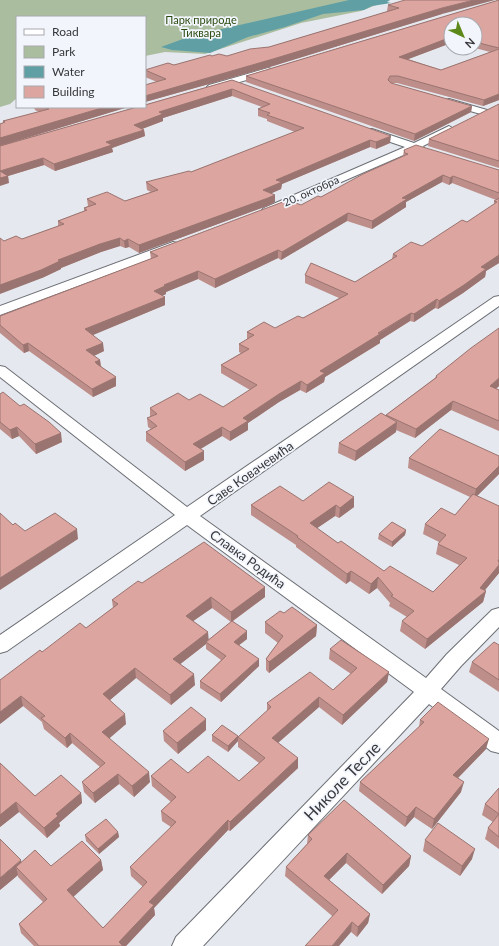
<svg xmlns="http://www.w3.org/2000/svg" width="499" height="946" viewBox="0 0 499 946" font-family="Lato,sans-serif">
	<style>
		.green { fill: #aabd9f }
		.water { fill: #60a0a5 }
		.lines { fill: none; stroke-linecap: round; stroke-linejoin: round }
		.minor-casing { stroke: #6c6f75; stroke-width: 2 }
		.minor { fill: #fff; fill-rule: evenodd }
		.wall { fill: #bd8e8a; fill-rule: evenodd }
		.shaded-wall { fill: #9a7470 }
		.building { fill: #dca5a0; stroke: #9a7470 }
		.labels { text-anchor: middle; stroke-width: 3.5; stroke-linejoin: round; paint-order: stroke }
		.far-park-label { font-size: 11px; fill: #2a4b0e; stroke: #f2f5fc }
		.far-street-label { font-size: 11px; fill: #36373a; stroke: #f2f5fc }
		.street-label { font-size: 13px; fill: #36373a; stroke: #f2f5fc }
		.near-street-label { font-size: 16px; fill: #36373a; stroke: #f2f5fc }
	</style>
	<rect width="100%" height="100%" fill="#e5e8ee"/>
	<path class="green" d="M 0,0 L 389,0 L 361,11 L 301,23 L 205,54 L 165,52 L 145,56 L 145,17 L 17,17 L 17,98 L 10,104 L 0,107 Z"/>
	<path class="water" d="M 349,0 L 390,0 L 387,2 L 391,3 L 372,6 L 364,10 L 323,14 L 285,27 L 248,37 L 210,53 L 172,50 L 161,47 L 191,36 Z"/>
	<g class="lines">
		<defs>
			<g id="minor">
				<path d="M 268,68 L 271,69 L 273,71 L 271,73 L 212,90 L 207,87 L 209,85 Z"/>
				<path d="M 449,99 L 487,110 L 489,112 L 484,115 L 446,104 L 444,102 L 446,100 Z"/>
				<path d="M 449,126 L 454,129 L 453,131 L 423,146 L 424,148 L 423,150 L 415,150 L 272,212 L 264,212 L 262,210 L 264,208 L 405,147 L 364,133 L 363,131 L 364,129 L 372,129 L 414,143 Z"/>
				<path d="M 173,242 L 177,243 L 179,246 L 177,249 L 0,315 L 0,306 Z"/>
				<path d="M 499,296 L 499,306 L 200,516 L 426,678 L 447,654 L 492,610 L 499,608 L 499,627 L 461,666 L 441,689 L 499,731 L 499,753 L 491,751 L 429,704 L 203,946 L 172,946 L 176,937 L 414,692 L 187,525 L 7,651 L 0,653 L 0,635 L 175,515 L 0,377 L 0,366 L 5,367 L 187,507 L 494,297 Z"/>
			</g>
		</defs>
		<use href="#minor" class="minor-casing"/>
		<use href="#minor" class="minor"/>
	</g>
	<g class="wall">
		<path d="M 499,0 L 499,100 L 483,106 L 397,83 L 391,83 L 472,106 L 471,112 L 414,141 L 246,82 L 246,76 ZM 451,24 L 475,24 L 475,48 L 490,52 L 441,70 L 408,59 L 451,43 Z"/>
		<path d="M 388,5 L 442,14 L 273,66 L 145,102 L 145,85 L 157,82 L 145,77 L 145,70 L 174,65 L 212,56 L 227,56 L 269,47 L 389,11 L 387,11 Z"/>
		<path d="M 232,80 L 390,143 L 376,149 L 370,147 L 282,184 L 281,189 L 272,193 L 275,202 L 267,206 L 139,253 L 129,247 L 125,248 L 120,246 L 101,252 L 61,268 L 61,269 L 42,278 L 4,241 L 22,239 L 58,226 L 58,221 L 84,211 L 84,208 L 88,206 L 87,199 L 125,201 L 151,192 L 147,190 L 146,182 L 191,172 L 295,132 L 267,121 L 267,119 L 258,116 L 258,109 L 262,107 L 232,96 L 163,118 L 163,121 L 142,129 L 144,130 L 145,136 L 112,148 L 113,152 L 55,171 L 44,165 L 8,176 L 9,183 L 0,146 Z"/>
		<path d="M 499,104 L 499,168 L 428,146 L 429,139 Z"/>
		<path d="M 34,107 L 128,107 L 0,146 L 0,124 L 3,123 L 3,121 L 39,112 L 35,110 Z"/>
		<path d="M 404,150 L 499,170 L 499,263 L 486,271 L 485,277 L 463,293 L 438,309 L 435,308 L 414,322 L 410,321 L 380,340 L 380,343 L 325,377 L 324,382 L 306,393 L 300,390 L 279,402 L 248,423 L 248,430 L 230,441 L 222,436 L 200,449 L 204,460 L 185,471 L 146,441 L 146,432 L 151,429 L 148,427 L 147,418 L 150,417 L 150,408 L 189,400 L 223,407 L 250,390 L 221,373 L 221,365 L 241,353 L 239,352 L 239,344 L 247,340 L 247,332 L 275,328 L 303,318 L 339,298 L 305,283 L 305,275 L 355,282 L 392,259 L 393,254 L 422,246 L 467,222 L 494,205 L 494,201 L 496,200 L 452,183 L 449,185 L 442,182 L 406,202 L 406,207 L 372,229 L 347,221 L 281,260 L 278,258 L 215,288 L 198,279 L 166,292 L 166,294 L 162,296 L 165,297 L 165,305 L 92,335 L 104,351 L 94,356 L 100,360 L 101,366 L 116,386 L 93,397 L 29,351 L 24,353 L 0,333 L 0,316 L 151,259 L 150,252 L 301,205 L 321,197 L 403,156 Z"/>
		<path d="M 436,376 L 499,386 L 496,389 L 499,390 L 499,431 L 451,410 L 415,438 L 396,430 L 396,432 L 355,461 L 338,453 L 339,443 L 386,416 L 386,415 L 435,378 Z"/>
		<path d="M 0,394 L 62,442 L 36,454 L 19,436 L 12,439 L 0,429 Z"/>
		<path d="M 499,456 L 499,474 L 477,496 L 499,573 L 484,591 L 486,591 L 483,602 L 425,649 L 400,631 L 402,621 L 407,617 L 389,606 L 390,603 L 377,588 L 369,594 L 350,581 L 346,584 L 296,547 L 296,545 L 251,515 L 251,505 L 354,497 L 354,507 L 339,518 L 335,516 L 317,528 L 338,543 L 384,571 L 433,592 L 459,565 L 436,554 L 438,544 L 439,542 L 423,534 L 425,524 L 455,515 L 470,497 L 408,468 L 409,458 Z"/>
		<path d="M 406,530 L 405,535 L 392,547 L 378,539 L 379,534 Z"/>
		<path d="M 142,583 L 265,587 L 265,597 L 233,621 L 247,639 L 239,645 L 259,666 L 221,702 L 200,688 L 200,681 L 221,660 L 206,649 L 206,644 L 180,664 L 195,685 L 171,705 L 136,678 L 110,700 L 126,724 L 109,738 L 150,782 L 134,797 L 119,784 L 95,803 L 84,792 L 82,782 L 100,767 L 72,743 L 67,748 L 44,729 L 42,722 L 23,706 L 0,724 L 42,652 L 86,628 L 113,608 L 112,600 ZM 212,608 L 231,622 L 208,640 L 208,632 L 193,621 Z"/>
		<path d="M 284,613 L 317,625 L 316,636 L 269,673 L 266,670 L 266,659 L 278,643 L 265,633 L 265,622 Z"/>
		<path d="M 499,645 L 499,692 L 469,672 L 472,662 Z"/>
		<path d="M 330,649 L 389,672 L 387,682 L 342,725 L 319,707 L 278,743 L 298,768 L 230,831 L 228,830 L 154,908 L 155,915 L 126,946 L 34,946 L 21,933 L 19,924 L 43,902 L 18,877 L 18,875 L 0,890 L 21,860 L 21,862 L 51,866 L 101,860 L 103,870 L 73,896 L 103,928 L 143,887 L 131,876 L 130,867 L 171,827 L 162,821 L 161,811 L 171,802 L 152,786 L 151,776 L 188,773 L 239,781 L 259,763 L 238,747 L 238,737 L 267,711 L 267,703 L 333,690 L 351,674 L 329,659 Z"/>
		<path d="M 420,720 L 486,749 L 458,778 L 461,792 L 432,829 L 414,817 L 405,827 L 359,791 L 360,782 L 419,727 Z"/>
		<path d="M 206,730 L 178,754 L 164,741 L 163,731 Z"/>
		<path d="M 212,735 L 238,736 L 238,741 L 228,752 L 212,741 Z"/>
		<path d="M 0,763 L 35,796 L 81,793 L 82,803 L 59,823 L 60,826 L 47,838 L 19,812 L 0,827 Z"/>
		<path d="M 499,788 L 499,849 L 485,839 L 488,828 L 493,822 L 482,815 L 485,804 Z"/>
		<path d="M 118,832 L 119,837 L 99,854 L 86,841 L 85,835 Z"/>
		<path d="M 308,835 L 411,856 L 409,866 L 382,894 L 346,863 L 329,880 L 370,914 L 368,923 L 357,937 L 285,876 L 286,867 L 307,844 Z"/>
		<path d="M 425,840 L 472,859 L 460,876 L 423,851 Z"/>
	</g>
	<g class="shaded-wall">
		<path d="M 474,0 L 495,0 L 442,14 L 273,66 L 145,102 L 145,96 L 442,8 Z"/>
		<path d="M 451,37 L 451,43 L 398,63 L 399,57 Z"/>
		<path d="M 232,89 L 232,96 L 163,118 L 163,121 L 134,132 L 134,125 L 159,112 Z"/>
		<path d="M 499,94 L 499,100 L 483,106 L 484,100 Z"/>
		<path d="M 472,106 L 471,112 L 414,141 L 415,134 Z"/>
		<path d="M 105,107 L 128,107 L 0,146 L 0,138 Z"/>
		<path d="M 144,130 L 145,136 L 112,148 L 113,152 L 55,171 L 54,164 L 106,142 Z"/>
		<path d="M 391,136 L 390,143 L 376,149 L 376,142 Z"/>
		<path d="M 370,140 L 370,147 L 282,184 L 281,189 L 263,197 L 263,190 L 276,180 Z"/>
		<path d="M 43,158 L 44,165 L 8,176 L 9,183 L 0,186 L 0,171 Z"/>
		<path d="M 443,175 L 442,182 L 406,202 L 406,207 L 372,229 L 372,221 L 402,198 Z"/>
		<path d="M 453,176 L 452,183 L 449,185 L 450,178 Z"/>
		<path d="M 275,195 L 275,202 L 267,206 L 139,253 L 139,245 Z"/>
		<path d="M 348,213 L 347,221 L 281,260 L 282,252 Z"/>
		<path d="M 120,238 L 120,246 L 101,252 L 61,268 L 61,269 L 42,278 L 0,294 L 0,285 L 58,260 L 100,244 Z"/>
		<path d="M 128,239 L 129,247 L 125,248 L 124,241 Z"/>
		<path d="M 278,250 L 278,258 L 215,288 L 215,279 Z"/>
		<path d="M 499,255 L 499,263 L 486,271 L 485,277 L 463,293 L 438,309 L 439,301 L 481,267 Z"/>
		<path d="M 198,271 L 198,279 L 166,292 L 166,294 L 154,299 L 154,291 L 164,285 Z"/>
		<path d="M 165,297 L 165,305 L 86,338 L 85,329 Z"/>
		<path d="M 437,299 L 435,308 L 414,322 L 414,314 Z"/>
		<path d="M 411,313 L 410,321 L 380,340 L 380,343 L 325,377 L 324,382 L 306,393 L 307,385 L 320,371 Z"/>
		<path d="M 28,343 L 29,351 L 24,353 L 23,345 Z"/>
		<path d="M 103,343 L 104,351 L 87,359 L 86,350 Z"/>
		<path d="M 100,360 L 101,369 L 95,362 Z"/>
		<path d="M 116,377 L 116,386 L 93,397 L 92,389 Z"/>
		<path d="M 499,378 L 499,386 L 488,396 L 490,386 Z"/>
		<path d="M 301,381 L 300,390 L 279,402 L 248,423 L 248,430 L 230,441 L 230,432 L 243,418 L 279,394 Z"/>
		<path d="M 453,401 L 451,410 L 415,438 L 416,429 Z"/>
		<path d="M 397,422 L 396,432 L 355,461 L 356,451 Z"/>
		<path d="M 17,427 L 19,436 L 12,439 L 10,430 Z"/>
		<path d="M 222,427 L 222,436 L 194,453 L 193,444 Z"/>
		<path d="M 61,433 L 62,442 L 36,454 L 35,444 Z"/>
		<path d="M 204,451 L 204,460 L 185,471 L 185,462 Z"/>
		<path d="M 499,466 L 499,474 L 474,499 L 476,489 Z"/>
		<path d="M 354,497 L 354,507 L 339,518 L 340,508 Z"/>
		<path d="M 336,505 L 335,516 L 310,533 L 310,523 Z"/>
		<path d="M 77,529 L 78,539 L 0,590 L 0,578 Z"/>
		<path d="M 406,530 L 405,535 L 392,547 L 392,542 Z"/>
		<path d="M 499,559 L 499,573 L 481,595 L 486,591 L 483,602 L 425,649 L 427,639 L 480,588 Z"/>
		<path d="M 351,571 L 350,581 L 346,584 L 347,574 Z"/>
		<path d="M 378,577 L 377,588 L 369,594 L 371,584 Z"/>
		<path d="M 265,587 L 265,597 L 231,622 L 231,612 Z"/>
		<path d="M 211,597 L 212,608 L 186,626 L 186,616 Z"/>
		<path d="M 317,625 L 316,636 L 269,673 L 269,662 Z"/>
		<path d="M 247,631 L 247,639 L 234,649 L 234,642 Z"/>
		<path d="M 208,632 L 209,643 L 206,642 L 206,644 L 174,669 L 173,659 Z"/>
		<path d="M 259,659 L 259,666 L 221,702 L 220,694 Z"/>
		<path d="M 135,668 L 136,678 L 104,705 L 103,694 Z"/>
		<path d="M 389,672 L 387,682 L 342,725 L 343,715 Z"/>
		<path d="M 194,674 L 195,685 L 171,705 L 170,695 Z"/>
		<path d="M 21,696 L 23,706 L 0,724 L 0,712 Z"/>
		<path d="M 319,697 L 319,707 L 272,748 L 272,738 Z"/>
		<path d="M 125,714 L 126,724 L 104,743 L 102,732 Z"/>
		<path d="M 206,719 L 206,730 L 178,754 L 177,743 Z"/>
		<path d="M 70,733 L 72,743 L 67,748 L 65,738 Z"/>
		<path d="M 238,736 L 238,741 L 228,752 L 228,746 Z"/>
		<path d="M 489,739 L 486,749 L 451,785 L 453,775 Z"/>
		<path d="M 298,758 L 298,768 L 230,831 L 230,822 Z"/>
		<path d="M 149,772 L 150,782 L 134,797 L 132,786 Z"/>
		<path d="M 118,774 L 119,784 L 95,803 L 93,793 Z"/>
		<path d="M 464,782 L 461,792 L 432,829 L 434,819 Z"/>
		<path d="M 81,793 L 82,803 L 59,823 L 60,826 L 47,838 L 44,828 L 56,814 Z"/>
		<path d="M 16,802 L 19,812 L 0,827 L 0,815 Z"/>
		<path d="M 416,807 L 414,817 L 405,827 L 407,817 Z"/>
		<path d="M 228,820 L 228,830 L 154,908 L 155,915 L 126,946 L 120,946 L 119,942 L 149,902 Z"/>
		<path d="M 118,832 L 119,837 L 99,854 L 98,849 Z"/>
		<path d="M 475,849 L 472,859 L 460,876 L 462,866 Z"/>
		<path d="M 347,853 L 346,863 L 323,886 L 324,876 Z"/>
		<path d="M 411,856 L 409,866 L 382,894 L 383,885 Z"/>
		<path d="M 21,860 L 23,870 L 16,867 L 18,875 L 0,890 L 0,878 Z"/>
		<path d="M 101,860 L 103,870 L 70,900 L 67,890 Z"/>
		<path d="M 370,914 L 368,923 L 357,937 L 358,927 Z"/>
		<path d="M 352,922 L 351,932 L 339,946 L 332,946 Z"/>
	</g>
	<g class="building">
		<path d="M 405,0 L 474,0 L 442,8 L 273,59 L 145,96 L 145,85 L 166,79 L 145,70 L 168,63 L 174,65 L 210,55 L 212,56 L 219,54 L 227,56 L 250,49 L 269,47 L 399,8 L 388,5 Z"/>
		<path d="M 499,0 L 499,48 L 475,42 L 475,24 L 451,24 L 451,37 L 399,57 L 441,70 L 499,49 L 499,94 L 484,100 L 398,76 L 390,76 L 388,80 L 391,83 L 472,106 L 415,134 L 246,76 Z"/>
		<path d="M 232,80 L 391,136 L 376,142 L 370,140 L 276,180 L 282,182 L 263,190 L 275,195 L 268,198 L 139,245 L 128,239 L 124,241 L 120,238 L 100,244 L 58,260 L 60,261 L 41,270 L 0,285 L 0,238 L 4,241 L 16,236 L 22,239 L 64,224 L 58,221 L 87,210 L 84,208 L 96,204 L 87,199 L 107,192 L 125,201 L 158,190 L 146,182 L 189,171 L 191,172 L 304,128 L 267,115 L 270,113 L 258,109 L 270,104 L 232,89 L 159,112 L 163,114 L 134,125 L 144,130 L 106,142 L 112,145 L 54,164 L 43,158 L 0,171 L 8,176 L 0,178 L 0,146 L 137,107 L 145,107 L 145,105 Z"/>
		<path d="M 499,104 L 499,161 L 429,139 Z"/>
		<path d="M 43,107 L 105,107 L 0,138 L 0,124 L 5,122 L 3,121 L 49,109 Z"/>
		<path d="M 416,145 L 499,170 L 499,193 L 453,176 L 450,178 L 443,175 L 402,198 L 407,199 L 372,221 L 348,213 L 282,252 L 278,250 L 215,279 L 198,271 L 164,285 L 165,286 L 154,291 L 165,297 L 85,329 L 103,343 L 86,350 L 100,360 L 95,362 L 97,364 L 116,377 L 92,389 L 28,343 L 23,345 L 0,325 L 0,316 L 158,256 L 150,252 L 288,200 L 301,205 L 318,196 L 321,197 L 363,174 L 408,154 L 405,153 L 404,150 Z"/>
		<path d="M 499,198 L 499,255 L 481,267 L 486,269 L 464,285 L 439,301 L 437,299 L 414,314 L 411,313 L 378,333 L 380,334 L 320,371 L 325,373 L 307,385 L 301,381 L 279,394 L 243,418 L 248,421 L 230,432 L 222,427 L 193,444 L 204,451 L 185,462 L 146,432 L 157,426 L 147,418 L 157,414 L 150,408 L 178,393 L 189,400 L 200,394 L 223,407 L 257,385 L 221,365 L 249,349 L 239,344 L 254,335 L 247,332 L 264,322 L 275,328 L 298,316 L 303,318 L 348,294 L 305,275 L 311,263 L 355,282 L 397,256 L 393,254 L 411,242 L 422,246 L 462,220 L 467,222 L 497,202 L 494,201 Z"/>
		<path d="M 499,328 L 499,378 L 490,386 L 499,390 L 499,421 L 453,401 L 416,429 L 386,415 L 437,377 L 436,376 L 471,348 Z"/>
		<path d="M 3,392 L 20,406 L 24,404 L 49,422 L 61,433 L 35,444 L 17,427 L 10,430 L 0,422 L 0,394 Z"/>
		<path d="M 381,413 L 397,422 L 356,451 L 339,443 Z"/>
		<path d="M 440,429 L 499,456 L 499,466 L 476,489 L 409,458 Z"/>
		<path d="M 329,482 L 354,497 L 340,508 L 336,505 L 310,523 L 338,543 L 341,541 L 384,571 L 390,566 L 433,592 L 467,558 L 438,544 L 446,535 L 425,524 L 441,508 L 455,515 L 473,494 L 499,506 L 499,559 L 498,561 L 499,562 L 499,565 L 480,588 L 486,591 L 427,639 L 402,621 L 414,611 L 391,596 L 393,595 L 378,577 L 371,584 L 351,571 L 347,574 L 297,537 L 298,536 L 251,505 L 280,486 L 303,501 Z"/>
		<path d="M 0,513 L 13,525 L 15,523 L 25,531 L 55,513 L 77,529 L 0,578 Z"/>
		<path d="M 392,522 L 406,530 L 392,542 L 379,534 Z"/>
		<path d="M 204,542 L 265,587 L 231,612 L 211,597 L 186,616 L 208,632 L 173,659 L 194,674 L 170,695 L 135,668 L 103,694 L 125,714 L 102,732 L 149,772 L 132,786 L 118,774 L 93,793 L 82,782 L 105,763 L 70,733 L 65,738 L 41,718 L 45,716 L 21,696 L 0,712 L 0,680 L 40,650 L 42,652 L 80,623 L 86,628 L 118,604 L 112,600 L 138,581 L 142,583 Z"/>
		<path d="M 292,607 L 317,625 L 269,662 L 266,659 L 283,636 L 265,622 L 280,611 L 284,613 Z"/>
		<path d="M 232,621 L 247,631 L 234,642 L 259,659 L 220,694 L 200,681 L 226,656 L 206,642 Z"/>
		<path d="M 341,640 L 389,672 L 343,715 L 319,697 L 272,738 L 298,758 L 230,822 L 228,820 L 149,902 L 154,905 L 119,942 L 123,946 L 39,946 L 19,924 L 47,899 L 16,867 L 35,850 L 51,866 L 82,841 L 101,860 L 67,890 L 103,928 L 147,882 L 130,867 L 176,822 L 161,811 L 176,797 L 151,776 L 171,759 L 188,773 L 208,756 L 239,781 L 265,758 L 238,737 L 271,707 L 267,703 L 310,672 L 333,690 L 357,668 L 330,649 Z"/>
		<path d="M 494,642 L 499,645 L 499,680 L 472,662 Z"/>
		<path d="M 438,702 L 489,739 L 453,775 L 464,782 L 434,819 L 416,807 L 407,817 L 360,782 L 424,722 L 420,720 Z"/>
		<path d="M 191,707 L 206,719 L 177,743 L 163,731 Z"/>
		<path d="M 222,725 L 238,736 L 228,746 L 212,735 Z"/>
		<path d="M 0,763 L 35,796 L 61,775 L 81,793 L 56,814 L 58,816 L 44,828 L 16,802 L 0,815 Z"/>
		<path d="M 499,788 L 499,837 L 488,828 L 499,814 L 485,804 Z"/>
		<path d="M 344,800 L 411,856 L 383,885 L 347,853 L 324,876 L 370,914 L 358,927 L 352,922 L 332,946 L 305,946 L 338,910 L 286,867 L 312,839 L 308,835 Z"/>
		<path d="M 106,819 L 118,832 L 98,849 L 85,835 Z"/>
		<path d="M 438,823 L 475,849 L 462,866 L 425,840 Z"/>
		<path d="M 0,839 L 21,860 L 0,878 Z"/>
	</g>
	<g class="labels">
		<g class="far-park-label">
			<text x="201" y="24">Парк природе<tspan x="201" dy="13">Тиквара</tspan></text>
		</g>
		<g class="far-street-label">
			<text transform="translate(311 191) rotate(-24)" y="4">20. октобра</text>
		</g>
		<g class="street-label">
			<text transform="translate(250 473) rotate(-35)" y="5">Саве Ковачевића</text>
			<text transform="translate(248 559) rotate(36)" y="5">Славка Родића</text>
		</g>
		<g class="near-street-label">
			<text transform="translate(342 781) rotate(-46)" y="6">Николе Тесле</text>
		</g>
	</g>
	<rect x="16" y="16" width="130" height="92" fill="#f2f5fc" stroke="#a7a9ae"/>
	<rect x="24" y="29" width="20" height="6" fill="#ffffff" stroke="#a7a9ae"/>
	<text x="52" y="36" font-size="12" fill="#36373a">Road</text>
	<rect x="24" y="46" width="20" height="12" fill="#aabd9f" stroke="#a7a9ae"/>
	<text x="52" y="56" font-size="12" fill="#36373a">Park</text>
	<rect x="24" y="66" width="20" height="12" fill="#60a0a5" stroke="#a7a9ae"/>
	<text x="52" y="76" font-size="12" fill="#36373a">Water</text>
	<rect x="24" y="86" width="20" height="12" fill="#dca5a0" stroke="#a7a9ae"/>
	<text x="52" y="96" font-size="12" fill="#36373a">Building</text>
	<g transform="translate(463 36) rotate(136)"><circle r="19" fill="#f2f5fc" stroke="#a7a9ae"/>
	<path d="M0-3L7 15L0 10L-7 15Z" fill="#5d891a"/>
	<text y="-6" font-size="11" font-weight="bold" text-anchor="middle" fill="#36373a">N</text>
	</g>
</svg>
